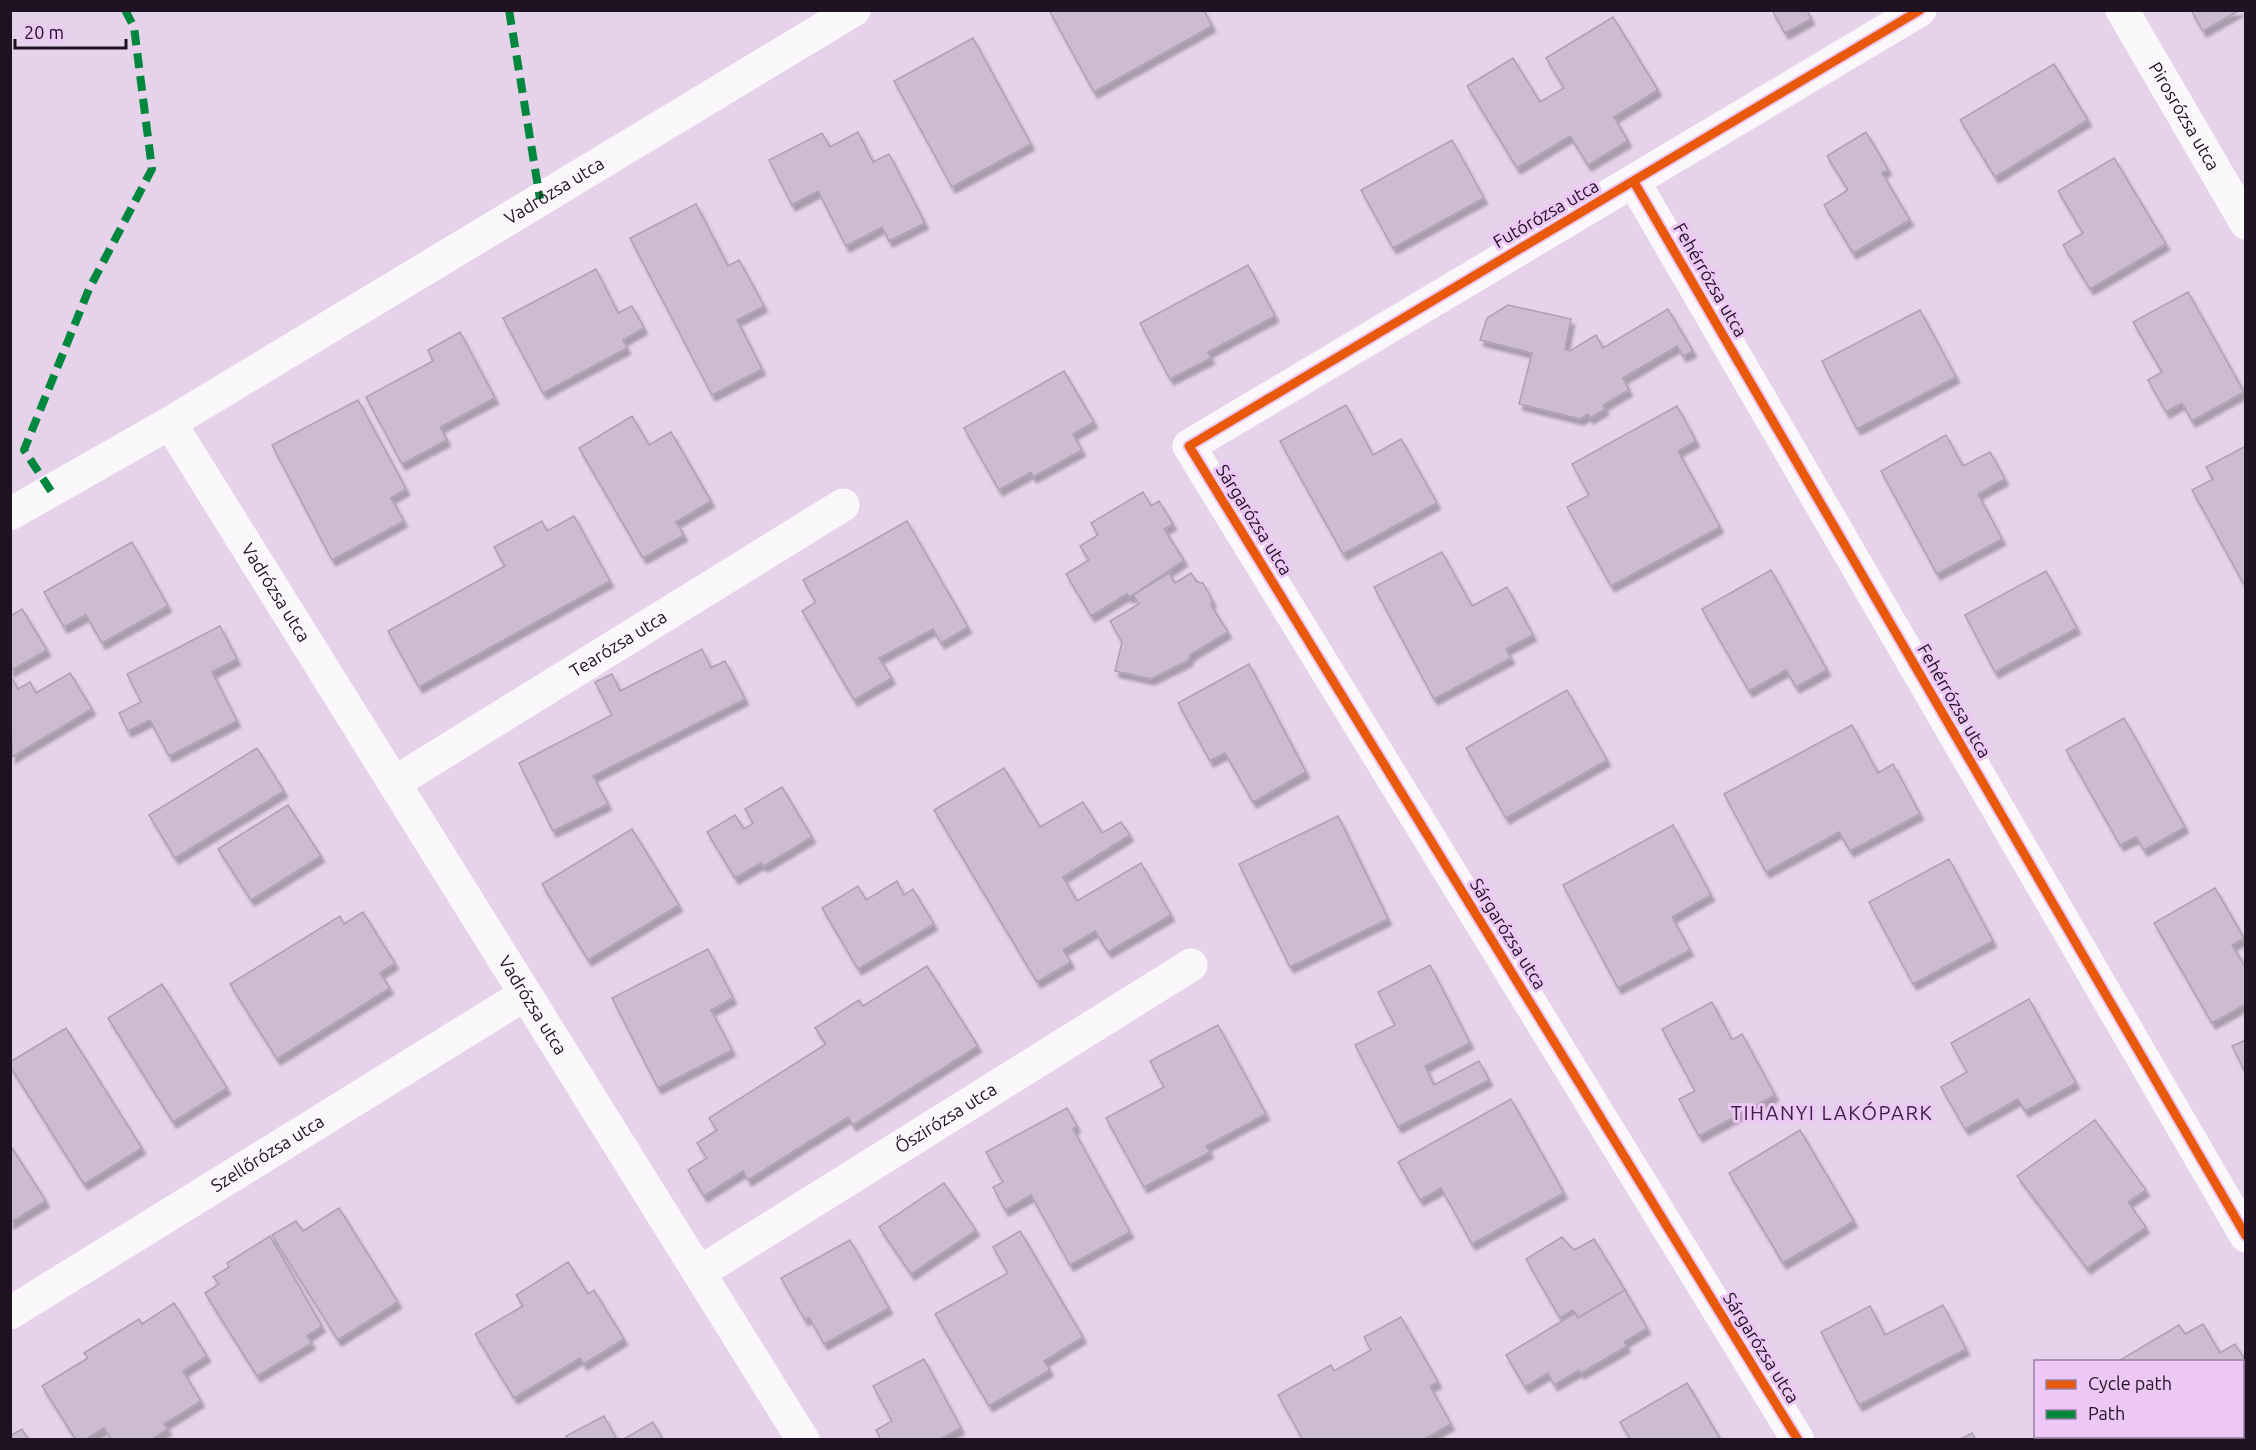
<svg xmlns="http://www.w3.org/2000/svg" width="2256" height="1450" viewBox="0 0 2256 1450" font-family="Ubuntu,sans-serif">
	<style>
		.building { fill: #cdbcd1; stroke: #ae9fb2; stroke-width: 1.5; filter: url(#shadow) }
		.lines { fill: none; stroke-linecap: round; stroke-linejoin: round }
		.minor { stroke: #fbf8fc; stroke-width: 33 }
		.quiet { stroke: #00873e; stroke-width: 8; stroke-dasharray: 15 8; stroke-linecap: butt }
		.cycleway-casing { stroke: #edc7f5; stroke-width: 13 }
		.cycleway { stroke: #e8590c; stroke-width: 9 }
		.labels { text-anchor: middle; stroke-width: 6; stroke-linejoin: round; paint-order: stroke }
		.street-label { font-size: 18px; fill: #1f1222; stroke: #edc7f5 }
		.neighbourhood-label { font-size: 20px; letter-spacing: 1.5px; fill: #3f2145; stroke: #edc7f5 }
	</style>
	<defs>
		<filter id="shadow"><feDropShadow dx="3.5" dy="6" stdDeviation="1.5" flood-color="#0004"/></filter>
	</defs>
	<rect width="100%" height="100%" fill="#e6d2ea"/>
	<g class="building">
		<path d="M 1049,10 L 1204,10 L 1212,26 L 1094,92 Z"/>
		<path d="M 1772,10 L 1807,10 L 1811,19 L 1785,33 Z"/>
		<path d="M 2191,10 L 2240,10 L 2203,31 Z"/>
		<path d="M 1613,17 L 1658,90 L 1614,117 L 1628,141 L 1588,165 L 1570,136 L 1517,168 L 1467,86 L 1513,58 L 1540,102 L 1564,88 L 1546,58 Z"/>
		<path d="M 973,38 L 1031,144 L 952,187 L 894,81 Z"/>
		<path d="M 2054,64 L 2088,120 L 1995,177 L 1960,120 Z"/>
		<path d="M 858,132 L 873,162 L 889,154 L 925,223 L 889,241 L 882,227 L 846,246 L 818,191 L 792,205 L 769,160 L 822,133 L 830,147 Z"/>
		<path d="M 1866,132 L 1888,169 L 1882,173 L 1910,220 L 1853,253 L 1824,205 L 1848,190 L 1827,156 Z"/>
		<path d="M 1452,140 L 1484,198 L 1393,248 L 1361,190 Z"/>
		<path d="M 2114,158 L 2166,244 L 2090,289 L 2063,245 L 2083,233 L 2058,191 Z"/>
		<path d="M 696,204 L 728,266 L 739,260 L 764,306 L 737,320 L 762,369 L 712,395 L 630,238 Z"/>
		<path d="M 1248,265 L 1275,316 L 1208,352 L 1211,358 L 1170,379 L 1140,323 Z"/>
		<path d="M 596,269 L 618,313 L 632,306 L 644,328 L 623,340 L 627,348 L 543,393 L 503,318 Z"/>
		<path d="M 2188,292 L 2244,392 L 2192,421 L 2182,403 L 2166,412 L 2148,380 L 2162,372 L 2133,322 Z"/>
		<path d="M 1508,305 L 1571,319 L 1565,349 L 1570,351 L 1596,335 L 1603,348 L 1668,309 L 1693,351 L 1683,356 L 1677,346 L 1623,378 L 1629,390 L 1603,405 L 1605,409 L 1590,418 L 1588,414 L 1580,419 L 1519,404 L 1532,353 L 1480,340 L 1487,318 Z"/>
		<path d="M 1920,310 L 1956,377 L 1857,429 L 1822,361 Z"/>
		<path d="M 460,332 L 495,398 L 440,427 L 447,440 L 402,464 L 366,397 L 433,361 L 428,350 Z"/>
		<path d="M 1064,371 L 1094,422 L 1073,434 L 1082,450 L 1033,477 L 1031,472 L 999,490 L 964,428 Z"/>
		<path d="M 358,400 L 406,489 L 391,498 L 404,521 L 332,560 L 272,445 Z"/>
		<path d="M 1346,405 L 1373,455 L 1401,439 L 1437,503 L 1343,554 L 1280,441 Z"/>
		<path d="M 1677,406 L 1696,441 L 1678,451 L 1720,527 L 1611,586 L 1567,507 L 1589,495 L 1572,464 Z"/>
		<path d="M 632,416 L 649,445 L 671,432 L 711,501 L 676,522 L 684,535 L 643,558 L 579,448 Z"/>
		<path d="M 1946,435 L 1963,466 L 1990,452 L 2005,479 L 1978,494 L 2002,539 L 1937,574 L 1881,471 Z"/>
		<path d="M 2246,446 L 2246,588 L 2192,490 L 2213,479 L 2206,467 Z"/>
		<path d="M 1143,492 L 1151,506 L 1159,501 L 1173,524 L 1164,529 L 1184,560 L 1133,595 L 1129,597 L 1127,594 L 1091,616 L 1066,574 L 1089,560 L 1080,546 L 1098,535 L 1091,523 Z"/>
		<path d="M 574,516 L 610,581 L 419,687 L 388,631 L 505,566 L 494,547 L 542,521 L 547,531 Z"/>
		<path d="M 907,521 L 968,627 L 941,643 L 933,629 L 879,658 L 892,678 L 854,700 L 802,611 L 816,602 L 803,580 Z"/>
		<path d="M 132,542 L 168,606 L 102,643 L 86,615 L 64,627 L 44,592 Z"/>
		<path d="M 1442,552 L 1472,606 L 1507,587 L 1533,635 L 1506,649 L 1511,658 L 1434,699 L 1374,587 Z"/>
		<path d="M 1771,570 L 1827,670 L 1796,687 L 1786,670 L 1749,691 L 1702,609 Z"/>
		<path d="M 2046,571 L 2077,628 L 1995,672 L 1965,615 Z"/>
		<path d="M 1169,573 L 1175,583 L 1191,573 L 1197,582 L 1203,583 L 1212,600 L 1211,605 L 1228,632 L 1190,655 L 1189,660 L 1151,679 L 1115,671 L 1122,642 L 1110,621 L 1139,604 L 1133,595 Z"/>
		<path d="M 22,609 L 47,650 L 10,671 L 10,616 Z"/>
		<path d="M 220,626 L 237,659 L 212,672 L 237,721 L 169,756 L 150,720 L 128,731 L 119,713 L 141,702 L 127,674 Z"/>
		<path d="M 702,649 L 711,668 L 725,661 L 745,699 L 593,776 L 608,804 L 553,831 L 519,763 L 612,715 L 595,682 L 612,674 L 620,691 Z"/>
		<path d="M 1249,664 L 1306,772 L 1253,802 L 1225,753 L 1210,761 L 1178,703 Z"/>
		<path d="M 70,673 L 92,709 L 12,757 L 10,675 L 18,689 L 30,682 L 36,693 Z"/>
		<path d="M 1567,690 L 1607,760 L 1506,818 L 1466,748 Z"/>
		<path d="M 2124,718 L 2185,827 L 2144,850 L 2136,837 L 2120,845 L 2066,750 Z"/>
		<path d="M 1852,725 L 1878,773 L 1893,764 L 1920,814 L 1850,851 L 1839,832 L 1766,872 L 1724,794 Z"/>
		<path d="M 257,748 L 284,791 L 175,858 L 149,815 Z"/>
		<path d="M 1004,768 L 1040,827 L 1083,802 L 1102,833 L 1121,822 L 1130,835 L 1063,877 L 1077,901 L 1141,863 L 1171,915 L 1108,952 L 1095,931 L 1063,950 L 1071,962 L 1037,982 L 934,810 Z"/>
		<path d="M 782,787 L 812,837 L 764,866 L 761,863 L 735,878 L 707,832 L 735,815 L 744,829 L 753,823 L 745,809 Z"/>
		<path d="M 288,805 L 321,856 L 251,900 L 218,849 Z"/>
		<path d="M 1338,816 L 1388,919 L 1290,967 L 1239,864 Z"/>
		<path d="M 1673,825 L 1711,895 L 1672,917 L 1690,950 L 1618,988 L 1563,885 Z"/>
		<path d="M 632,829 L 679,905 L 588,960 L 542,884 Z"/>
		<path d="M 1949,859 L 1993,941 L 1913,984 L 1869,902 Z"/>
		<path d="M 897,881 L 904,895 L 913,889 L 934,924 L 858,969 L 822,908 L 858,886 L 866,900 Z"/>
		<path d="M 2215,888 L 2244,938 L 2232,945 L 2246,968 L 2246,1004 L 2212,1023 L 2154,923 Z"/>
		<path d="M 363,912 L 395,963 L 380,973 L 390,988 L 277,1059 L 230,984 L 340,916 L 344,924 Z"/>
		<path d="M 708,949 L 733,998 L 711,1010 L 732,1050 L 658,1088 L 612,998 Z"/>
		<path d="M 1430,965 L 1470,1043 L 1425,1066 L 1434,1085 L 1479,1061 L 1489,1080 L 1398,1127 L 1355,1045 L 1395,1025 L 1378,992 Z"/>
		<path d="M 927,966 L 978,1046 L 853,1125 L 848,1117 L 748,1180 L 743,1171 L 704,1196 L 688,1170 L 707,1158 L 697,1143 L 717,1130 L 709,1118 L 826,1044 L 815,1028 L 859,1000 L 863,1006 Z"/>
		<path d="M 162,984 L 227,1088 L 173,1122 L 108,1018 Z"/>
		<path d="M 2029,999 L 2076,1083 L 2025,1111 L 2018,1099 L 1965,1129 L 1941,1087 L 1967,1072 L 1951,1043 Z"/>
		<path d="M 1712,1002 L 1732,1040 L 1742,1034 L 1775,1095 L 1699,1136 L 1679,1099 L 1695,1091 L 1662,1029 Z"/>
		<path d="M 1218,1025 L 1266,1114 L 1206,1146 L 1210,1152 L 1144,1187 L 1106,1118 L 1164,1087 L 1150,1061 Z"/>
		<path d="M 66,1028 L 142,1148 L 84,1184 L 10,1066 L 10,1062 Z"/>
		<path d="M 2246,1040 L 2246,1074 L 2232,1046 Z"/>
		<path d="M 1511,1099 L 1564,1193 L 1472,1244 L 1441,1188 L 1420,1200 L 1398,1162 Z"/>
		<path d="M 1067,1108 L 1077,1126 L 1073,1129 L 1130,1232 L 1070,1265 L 1031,1195 L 1005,1210 L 993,1187 L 1003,1182 L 986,1152 Z"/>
		<path d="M 2095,1120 L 2146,1190 L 2128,1202 L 2146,1227 L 2087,1268 L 2017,1176 Z"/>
		<path d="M 1800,1130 L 1854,1221 L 1783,1263 L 1729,1173 Z"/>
		<path d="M 10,1145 L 46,1201 L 10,1223 Z"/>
		<path d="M 944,1183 L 976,1230 L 911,1274 L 879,1227 Z"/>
		<path d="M 339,1208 L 398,1302 L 338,1340 L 272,1235 L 296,1221 L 303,1231 Z"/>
		<path d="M 1020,1231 L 1083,1337 L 1044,1361 L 1050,1370 L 989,1406 L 935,1314 L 1008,1273 L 993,1247 Z"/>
		<path d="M 270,1236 L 322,1326 L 307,1336 L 312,1343 L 257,1376 L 205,1293 L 219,1284 L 213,1277 L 229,1267 L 227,1263 Z"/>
		<path d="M 1562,1237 L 1574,1250 L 1594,1239 L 1625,1290 L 1578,1318 L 1573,1310 L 1560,1318 L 1526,1259 Z"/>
		<path d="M 850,1240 L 889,1308 L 824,1344 L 809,1317 L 805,1320 L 781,1278 Z"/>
		<path d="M 568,1262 L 588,1294 L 594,1290 L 624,1339 L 584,1364 L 580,1358 L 514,1398 L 475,1334 L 523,1306 L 516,1295 Z"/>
		<path d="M 1625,1290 L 1647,1328 L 1624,1342 L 1627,1346 L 1581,1373 L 1579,1370 L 1554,1385 L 1548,1373 L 1525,1387 L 1506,1355 L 1575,1313 L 1578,1318 Z"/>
		<path d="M 174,1303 L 207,1356 L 183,1371 L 201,1401 L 164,1424 L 168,1429 L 151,1440 L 112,1440 L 104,1428 L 85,1440 L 76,1440 L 42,1386 L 88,1358 L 84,1353 L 139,1319 L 142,1324 Z"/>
		<path d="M 1943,1305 L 1966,1349 L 1859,1405 L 1821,1332 L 1870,1306 L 1885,1335 Z"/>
		<path d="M 1401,1317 L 1438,1382 L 1430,1386 L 1451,1424 L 1423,1440 L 1303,1440 L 1278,1395 L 1331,1365 L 1334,1371 L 1371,1350 L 1364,1337 Z"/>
		<path d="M 2203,1324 L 2220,1353 L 2235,1344 L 2246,1361 L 2246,1389 L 2242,1390 L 2242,1362 L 2117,1362 L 2179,1325 L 2185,1334 Z"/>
		<path d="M 924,1359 L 961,1428 L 939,1440 L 881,1440 L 876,1430 L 892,1421 L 873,1386 Z"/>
		<path d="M 1687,1383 L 1721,1440 L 1631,1440 L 1620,1422 Z"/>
		<path d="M 604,1416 L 617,1440 L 568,1440 L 566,1436 Z"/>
		<path d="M 2246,1420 L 2246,1440 L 2206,1440 L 2212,1436 L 2242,1436 L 2242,1421 Z"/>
		<path d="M 653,1422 L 663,1440 L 622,1440 Z"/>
		<path d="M 22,1429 L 28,1440 L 10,1440 L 10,1436 Z"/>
		<path d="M 1972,1433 L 1976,1440 L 1959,1440 Z"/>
	</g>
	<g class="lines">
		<g class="minor">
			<path id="s1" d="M 2122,10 L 2246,223"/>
			<path d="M 1634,182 L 2246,1236"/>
			<path id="s2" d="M 170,423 L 803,1440"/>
			<path id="s3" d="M 10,514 L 170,423 L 854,10"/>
			<path id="s4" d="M 394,783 L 843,505"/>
			<path id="s5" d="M 700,1272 L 1191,965"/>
			<path id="s6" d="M 10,1313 L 524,995"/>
			<path d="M 1798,1440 L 1189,446 L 1920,10"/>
		</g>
		<g class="quiet">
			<path d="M 509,10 L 540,199"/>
			<path d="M 51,491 L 24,450 L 89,289 L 152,169 L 134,27 L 125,10"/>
		</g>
		<defs>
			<g id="cycleway">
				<path d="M 1634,182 L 2246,1236"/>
				<path d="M 1798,1440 L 1189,446 L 1920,10"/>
			</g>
		</defs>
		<use href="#cycleway" class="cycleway-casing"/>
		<use href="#cycleway" class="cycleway"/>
	</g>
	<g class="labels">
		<g class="street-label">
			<text dy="6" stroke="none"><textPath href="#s1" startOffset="123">Pirosrózsa utca</textPath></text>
			<text dy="6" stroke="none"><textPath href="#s3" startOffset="633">Vadrózsa utca</textPath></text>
			<text transform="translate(1546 214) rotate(-30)" y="6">Futórózsa utca</text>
			<text transform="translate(1710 280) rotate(60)" y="6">Fehérrózsa utca</text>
			<text transform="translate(1254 520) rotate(58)" y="6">Sárgarózsa utca</text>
			<text dy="6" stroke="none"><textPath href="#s2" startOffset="200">Vadrózsa utca</textPath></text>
			<text dy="6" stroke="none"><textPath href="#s4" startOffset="264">Tearózsa utca</textPath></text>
			<text transform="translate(1954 701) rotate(60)" y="6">Fehérrózsa utca</text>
			<text transform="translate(1508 934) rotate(58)" y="6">Sárgarózsa utca</text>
			<text dy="6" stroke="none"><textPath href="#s2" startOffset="686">Vadrózsa utca</textPath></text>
			<text dy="6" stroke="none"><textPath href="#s5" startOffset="290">Őszirózsa utca</textPath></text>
			<text dy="6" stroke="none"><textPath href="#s6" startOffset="303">Szellőrózsa utca</textPath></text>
			<text transform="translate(1761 1348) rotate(58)" y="6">Sárgarózsa utca</text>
		</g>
		<g class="neighbourhood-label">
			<text x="1832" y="1120">TIHANYI LAKÓPARK</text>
		</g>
	</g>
	<rect width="2256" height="1450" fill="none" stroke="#1f1222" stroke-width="24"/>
	<rect x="2034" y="1360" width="210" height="78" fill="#edc7f5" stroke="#9b7fa1" stroke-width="1.5"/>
	<rect x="2046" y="1380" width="30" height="9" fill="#e8590c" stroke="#9b7fa1" stroke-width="1.5"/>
	<text x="2088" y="1390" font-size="18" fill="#1f1222">Cycle path</text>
	<rect x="2046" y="1410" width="30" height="9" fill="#00873e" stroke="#9b7fa1" stroke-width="1.5"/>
	<text x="2088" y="1420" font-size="18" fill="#1f1222">Path</text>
	<path d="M15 39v9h111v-9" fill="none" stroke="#1f1222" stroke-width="3"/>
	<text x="24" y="39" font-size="18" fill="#1f1222" stroke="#edc7f5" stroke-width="4.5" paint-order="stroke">20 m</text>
</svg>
